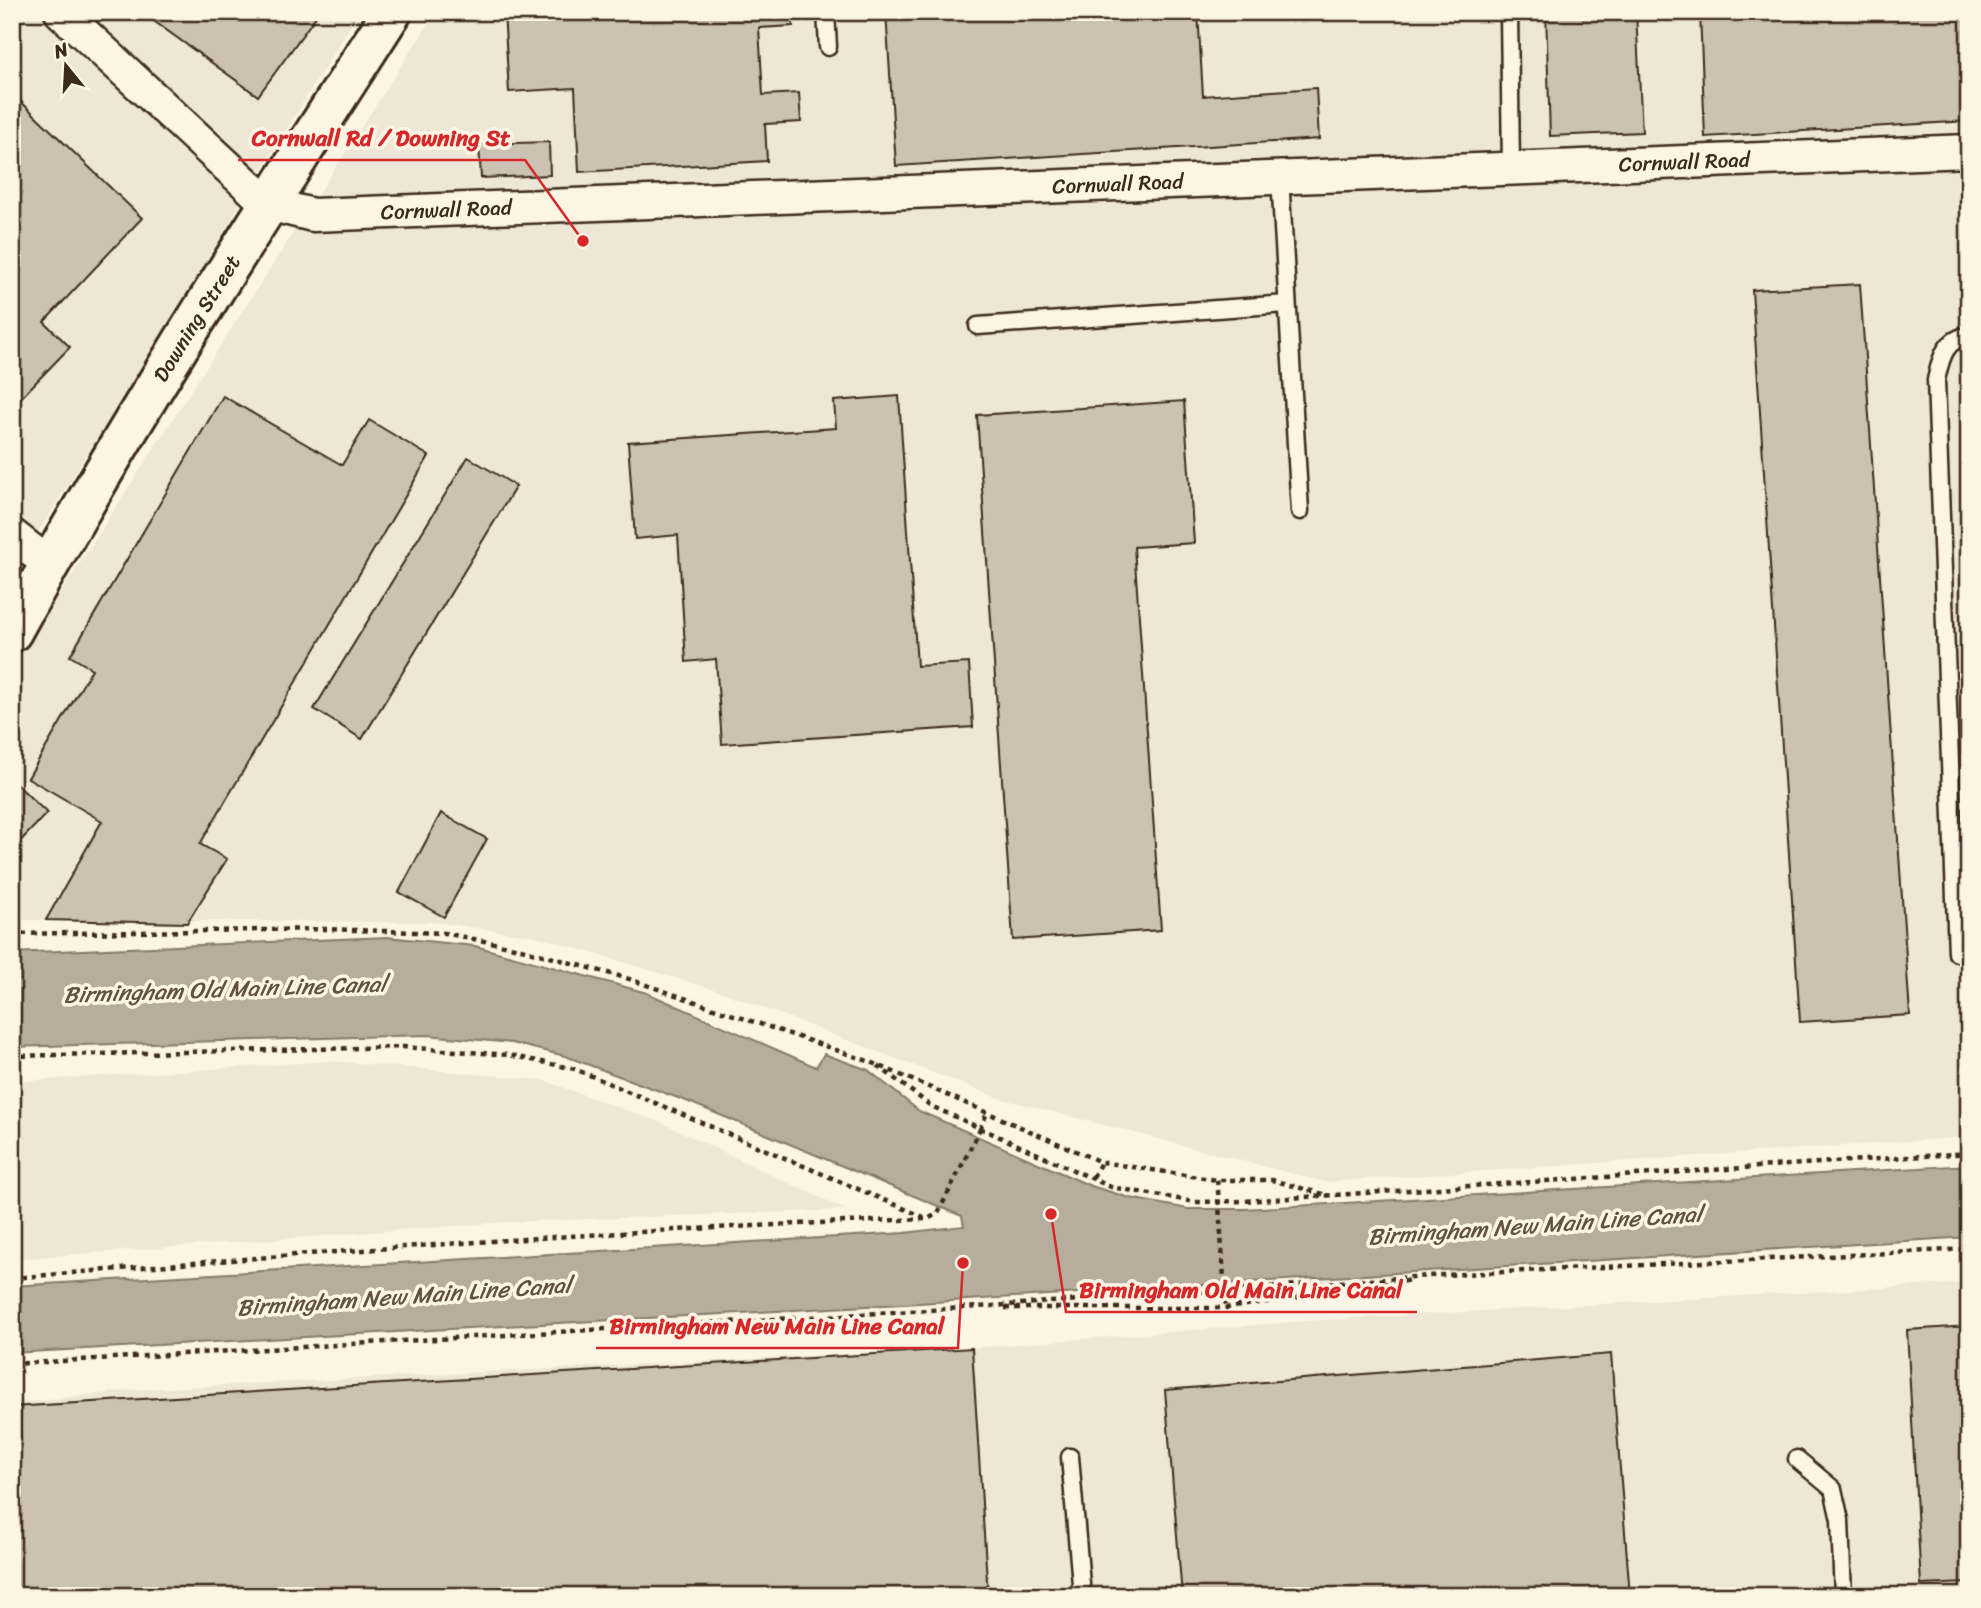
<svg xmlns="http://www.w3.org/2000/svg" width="1981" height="1608" viewBox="0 0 1981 1608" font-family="Sriracha,sans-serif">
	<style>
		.built { fill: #eee6d6 }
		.water { fill: #b7ad9e; stroke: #85796b; stroke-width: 2 }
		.building { fill: #ccc2b3; stroke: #3b2a1e; stroke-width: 2 }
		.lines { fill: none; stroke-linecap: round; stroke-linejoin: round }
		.lane-casing { stroke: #3b2a1e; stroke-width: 21 }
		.street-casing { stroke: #3b2a1e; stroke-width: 37 }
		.secondary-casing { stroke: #3b2a1e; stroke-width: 44 }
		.path { stroke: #3b2a1e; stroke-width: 4.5; stroke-dasharray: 5 5; stroke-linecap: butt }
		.lane { stroke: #fcf5e5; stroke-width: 16 }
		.street { stroke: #fcf5e5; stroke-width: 32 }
		.secondary { stroke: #fcf5e5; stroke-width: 38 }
		.path-bridge { stroke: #3b2a1e; stroke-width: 4.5; stroke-dasharray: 5 5; stroke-linecap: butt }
		.labels { text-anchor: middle; stroke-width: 7; stroke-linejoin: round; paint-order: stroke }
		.street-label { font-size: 21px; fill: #3b2a1e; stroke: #fcf5e5 }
		.water-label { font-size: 23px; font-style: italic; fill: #605144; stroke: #fcf5e5 }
		.leader { fill: none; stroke: #d62828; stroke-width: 2.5 }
		.callout-dot { fill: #d62828; stroke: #fcf5e5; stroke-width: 2.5 }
		.callout-label { font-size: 23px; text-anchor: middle; font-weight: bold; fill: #d62828; stroke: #fcf5e5; stroke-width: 7; stroke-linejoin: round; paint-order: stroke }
	</style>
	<rect width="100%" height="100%" fill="#fcf5e5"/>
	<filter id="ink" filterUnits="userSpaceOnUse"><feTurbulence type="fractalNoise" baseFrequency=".0143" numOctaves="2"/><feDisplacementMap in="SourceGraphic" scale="14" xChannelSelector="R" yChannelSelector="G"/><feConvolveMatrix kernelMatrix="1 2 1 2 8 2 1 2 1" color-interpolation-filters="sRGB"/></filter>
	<g filter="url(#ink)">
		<g class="built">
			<path d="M 12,12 L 359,12 L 12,575 Z"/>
			<path d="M 436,12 L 1969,12 L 1969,1137 L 1325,1182 L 999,1098 L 722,992 L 536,936 L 433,922 L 12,920 L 12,668 Z"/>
			<path d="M 331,1061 L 542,1080 L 662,1123 L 846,1210 L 506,1222 L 12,1259 L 12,1082 Z"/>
			<path d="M 1969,1283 L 1969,1596 L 12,1596 L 12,1404 L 129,1390 L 972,1348 L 1305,1321 Z"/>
		</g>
		<path class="water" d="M 387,937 L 475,946 L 647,993 L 816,1067 L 824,1054 L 868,1070 L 919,1111 L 1091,1186 L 1130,1198 L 1188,1209 L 1245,1209 L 1969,1165 L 1969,1237 L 903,1304 L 12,1353 L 12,1286 L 904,1233 L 964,1226 L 962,1216 L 689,1102 L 565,1056 L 512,1043 L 427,1035 L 12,1047 L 12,953 Z"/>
		<g class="building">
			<path d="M 156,12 L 319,12 L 258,96 L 151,19 Z"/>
			<path d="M 504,12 L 792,12 L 793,26 L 759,28 L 763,95 L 799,93 L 801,122 L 765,124 L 767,161 L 579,172 L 575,88 L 509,92 Z"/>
			<path d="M 886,12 L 1198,12 L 1203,96 L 1316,88 L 1319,139 L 896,166 Z"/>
			<path d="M 1546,12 L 1636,12 L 1642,132 L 1550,136 Z"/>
			<path d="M 1700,12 L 1969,12 L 1969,121 L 1705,137 Z"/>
			<path d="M 12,93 L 142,218 L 44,322 L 70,347 L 12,407 Z"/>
			<path d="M 549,142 L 550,175 L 481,178 L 479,144 Z"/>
			<path d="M 1860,284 L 1910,1015 L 1800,1022 L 1752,290 Z"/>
			<path d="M 223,396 L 342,465 L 369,420 L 429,456 L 200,844 L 227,859 L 187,923 L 46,920 L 102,821 L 28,778 L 92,669 L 70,656 Z"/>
			<path d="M 899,396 L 917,666 L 969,663 L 973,727 L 722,744 L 716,659 L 686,662 L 678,535 L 635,539 L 628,442 L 836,428 L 834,401 Z"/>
			<path d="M 1184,401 L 1194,543 L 1134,547 L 1161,930 L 1013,940 L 977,415 Z"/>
			<path d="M 468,457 L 516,486 L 362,739 L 314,709 Z"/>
			<path d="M 12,780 L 47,813 L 12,850 Z"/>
			<path d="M 441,813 L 487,839 L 444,917 L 399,892 Z"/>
			<path d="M 1969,1326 L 1969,1583 L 1921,1585 L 1907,1330 Z"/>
			<path d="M 972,1348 L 988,1596 L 12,1596 L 12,1407 Z"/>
			<path d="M 1611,1354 L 1630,1596 L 1182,1596 L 1165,1390 Z"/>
		</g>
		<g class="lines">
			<defs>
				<g id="lane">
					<path d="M 826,12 L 828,47"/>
					<path d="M 1509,12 L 1511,168"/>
					<path d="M 1280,177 L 1300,511"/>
					<path d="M 978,326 L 1287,304"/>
					<path d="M 1957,953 L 1936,380 C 1941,358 1944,340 1969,335"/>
					<path d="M 1070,1457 L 1082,1596"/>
					<path d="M 1797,1459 L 1833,1489 L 1840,1520 L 1843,1596"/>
				</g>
				<g id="street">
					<path id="s1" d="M 61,12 L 268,204 L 313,215 L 1969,151"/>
					<path d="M 12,535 L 49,564"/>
				</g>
				<g id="secondary">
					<path id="s2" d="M 12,632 C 128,420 261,216 392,12"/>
				</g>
			</defs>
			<use href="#lane" class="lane-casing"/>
			<use href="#street" class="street-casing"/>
			<use href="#secondary" class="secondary-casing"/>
			<g class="path">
				<path d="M 12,934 L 325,929 L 444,933 L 514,947 L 626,978 L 871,1062 L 1101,1162 L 1217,1180 L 1272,1180 L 1326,1195"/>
				<path d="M 12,1056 L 403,1047 L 509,1055 L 575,1069 L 924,1217"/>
				<path d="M 878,1066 L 931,1106 L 1111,1187 L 1195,1202 L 1244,1201 L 1969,1153"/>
				<path d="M 1093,1177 L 1101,1162"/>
				<path d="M 1217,1180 L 1218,1190"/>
				<path d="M 12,1278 C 317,1252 622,1229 928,1219 L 938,1213 L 980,1129"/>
				<path d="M 1005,1308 L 1226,1308 L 1411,1280"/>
				<path d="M 12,1364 L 963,1308 L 1443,1275 L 1969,1249"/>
			</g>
			<use href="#lane" class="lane"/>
			<use href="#street" class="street"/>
			<use href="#secondary" class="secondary"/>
			<g class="path-bridge">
				<path d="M 980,1129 L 987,1113"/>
				<path d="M 1218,1190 L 1226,1308"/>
			</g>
		</g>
	</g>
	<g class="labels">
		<g class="street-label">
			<text dy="7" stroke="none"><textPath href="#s1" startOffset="1701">Cornwall Road</textPath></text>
			<text dy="7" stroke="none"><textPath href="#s1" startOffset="1134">Cornwall Road</textPath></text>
			<text dy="7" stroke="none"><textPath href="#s1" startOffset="462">Cornwall Road</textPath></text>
			<text dy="7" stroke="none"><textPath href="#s2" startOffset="364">Downing Street</textPath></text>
		</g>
		<g class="water-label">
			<text transform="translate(225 989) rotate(-2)" y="8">Birmingham Old Main Line Canal</text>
			<text transform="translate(1535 1225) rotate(-4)" y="8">Birmingham New Main Line Canal</text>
			<text transform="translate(404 1296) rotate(-4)" y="8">Birmingham New Main Line Canal</text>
		</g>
	</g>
	<path class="leader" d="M583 241L525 160H238M1051 1214L1066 1312H1417M963 1263L958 1348H596"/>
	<g class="callout-dot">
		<circle cx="583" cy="241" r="7"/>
		<circle cx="1051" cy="1214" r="7"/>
		<circle cx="963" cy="1263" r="7"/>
	</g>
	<g class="callout-label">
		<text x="381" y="146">Cornwall Rd / Downing St</text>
		<text x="1241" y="1298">Birmingham Old Main Line Canal</text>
		<text x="777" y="1334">Birmingham New Main Line Canal</text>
	</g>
	<rect width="1981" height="1608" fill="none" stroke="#fcf5e5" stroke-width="42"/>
	<rect x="21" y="21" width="1939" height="1566" fill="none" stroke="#3b2a1e" stroke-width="2.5" filter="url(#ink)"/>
	<g transform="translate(66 66) rotate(342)" stroke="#fcf5e5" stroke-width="5" paint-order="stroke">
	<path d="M0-5L12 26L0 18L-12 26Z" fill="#3b2a1e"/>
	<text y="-10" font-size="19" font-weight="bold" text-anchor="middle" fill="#3b2a1e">N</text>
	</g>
</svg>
